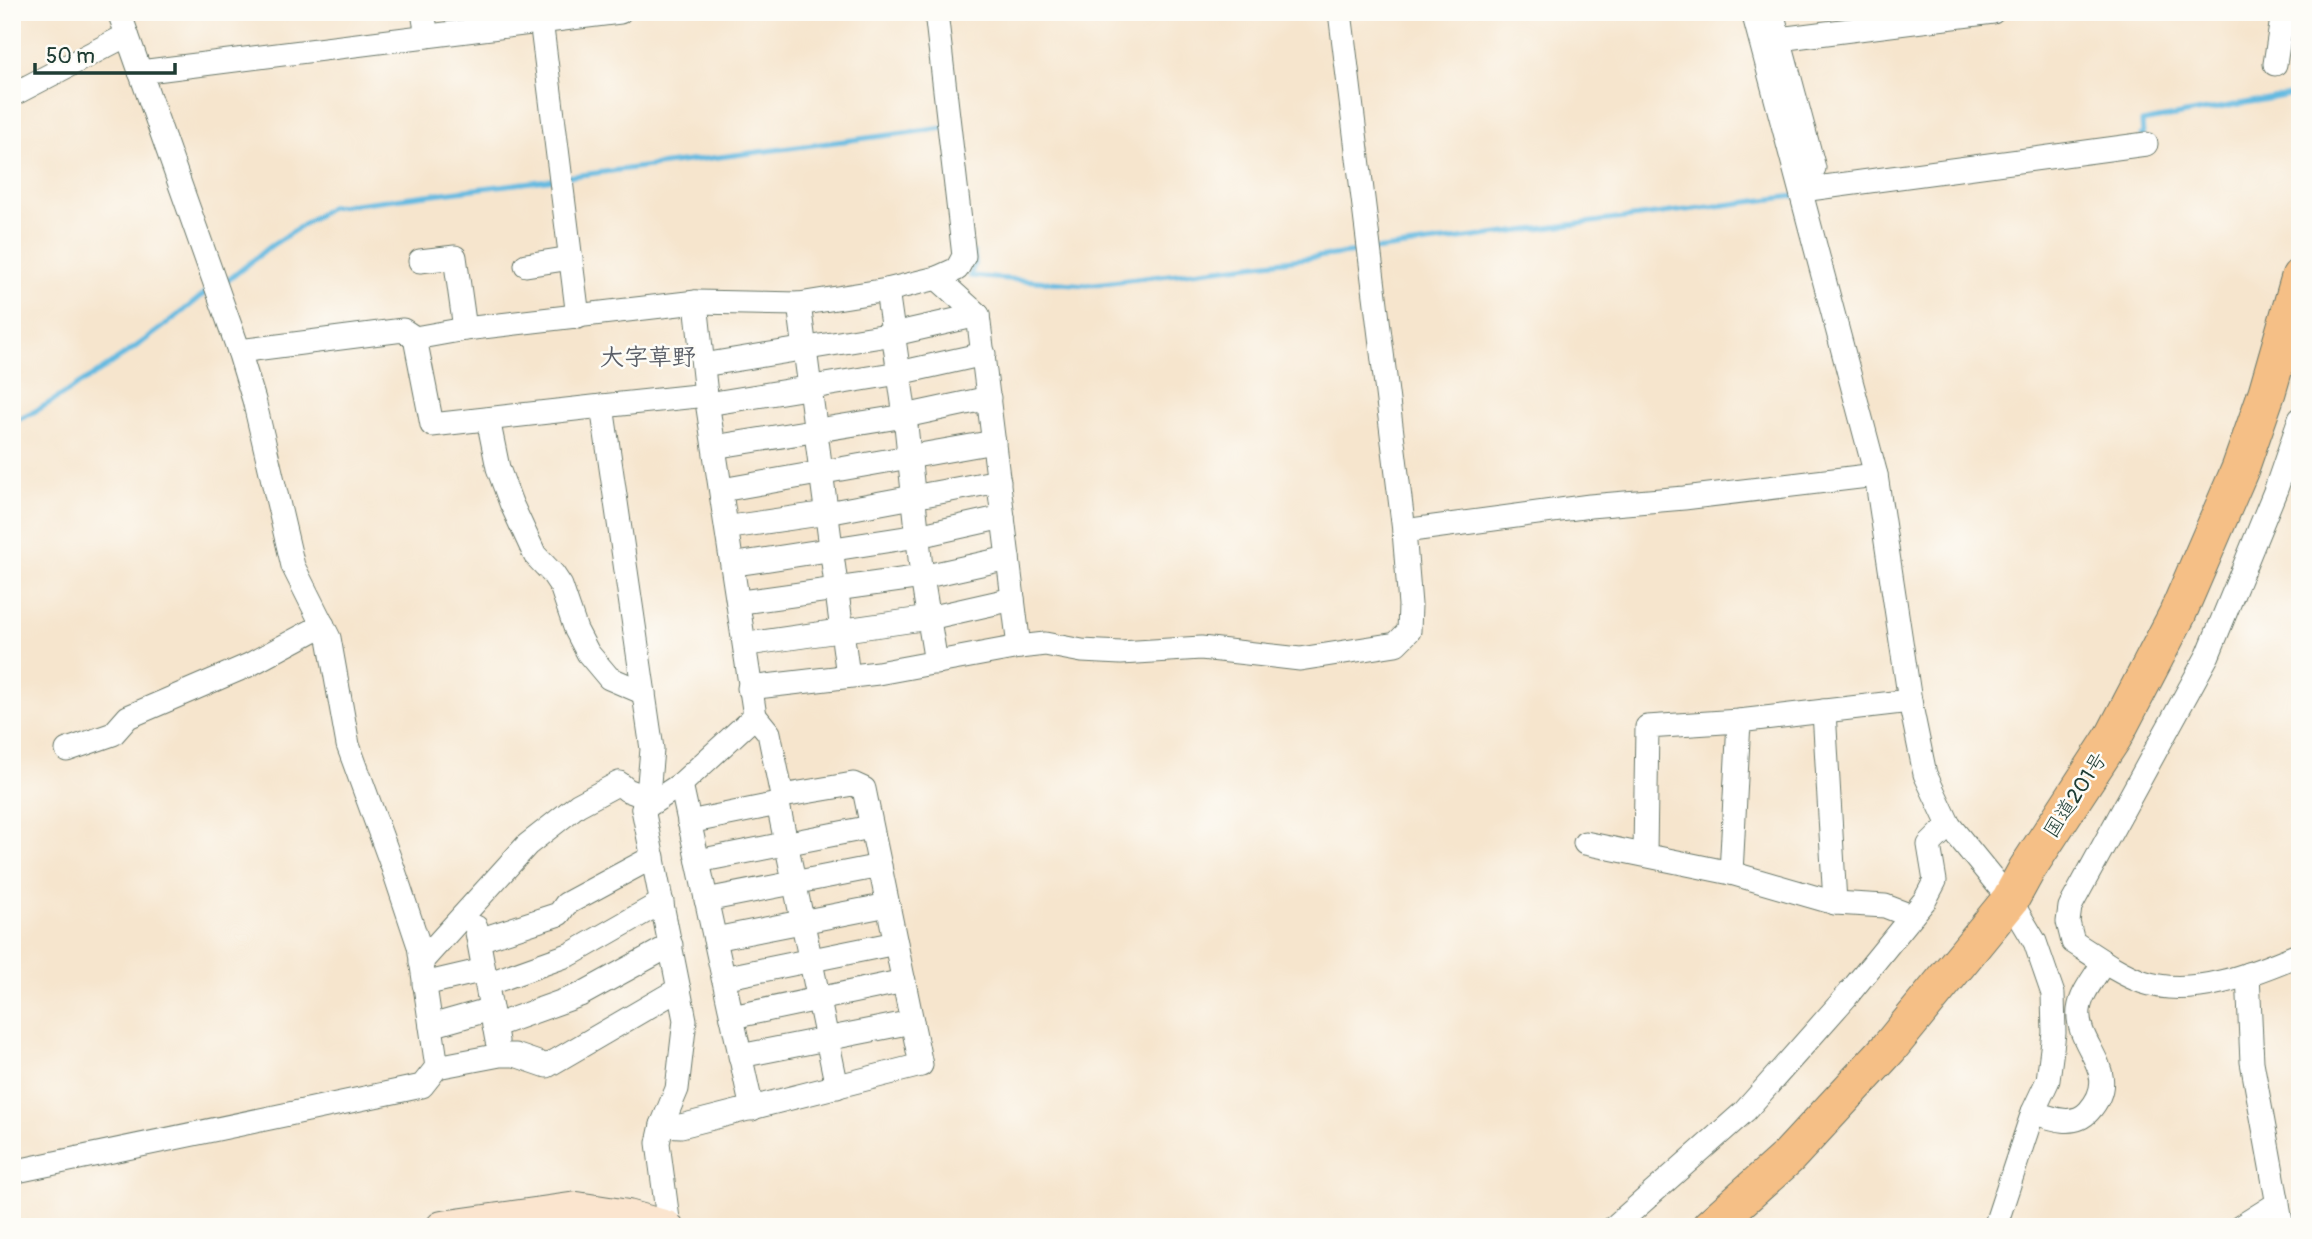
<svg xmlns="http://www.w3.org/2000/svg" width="2312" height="1239" viewBox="0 0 2312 1239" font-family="Pangolin,'Klee One',sans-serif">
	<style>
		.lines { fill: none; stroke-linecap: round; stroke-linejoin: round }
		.stream { stroke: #64bae1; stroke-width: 5 }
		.minor-casing { stroke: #6a786a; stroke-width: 25 }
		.secondary-casing { stroke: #6a786a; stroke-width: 34 }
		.trunk-casing { stroke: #6a786a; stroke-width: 39 }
		.minor { stroke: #fff; stroke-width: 23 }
		.secondary { stroke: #fbe5cf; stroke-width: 32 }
		.trunk { stroke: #f5bf86; stroke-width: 37 }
		.labels { text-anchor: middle; stroke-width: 5; stroke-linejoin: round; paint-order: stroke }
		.street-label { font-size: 21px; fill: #1f3d34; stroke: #fdfcf7 }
		.quarter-label { font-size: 24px; font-weight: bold; fill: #5a5e67; stroke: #fdfcf7 }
	</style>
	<rect width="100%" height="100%" fill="#fdfcf7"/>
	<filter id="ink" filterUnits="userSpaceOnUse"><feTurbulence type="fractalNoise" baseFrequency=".0143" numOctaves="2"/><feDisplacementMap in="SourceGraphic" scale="14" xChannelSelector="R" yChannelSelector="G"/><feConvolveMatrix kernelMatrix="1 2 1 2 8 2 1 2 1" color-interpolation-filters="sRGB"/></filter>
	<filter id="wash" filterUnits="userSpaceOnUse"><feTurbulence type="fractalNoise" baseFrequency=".00686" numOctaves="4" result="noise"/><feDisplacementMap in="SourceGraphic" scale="28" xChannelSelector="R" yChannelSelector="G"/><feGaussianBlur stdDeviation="1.57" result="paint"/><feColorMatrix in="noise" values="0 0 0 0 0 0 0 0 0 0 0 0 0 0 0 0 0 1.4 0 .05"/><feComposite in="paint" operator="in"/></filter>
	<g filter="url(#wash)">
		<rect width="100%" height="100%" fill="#f6e5cd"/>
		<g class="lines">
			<g class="stream">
				<path d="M 2141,135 L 2143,135 L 2142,122 L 2300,93"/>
				<path d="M 565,177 L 944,128"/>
				<path d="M 1374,250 L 1795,196"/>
				<path d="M 974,253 L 975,262 L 970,276 L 1087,285 L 1365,251"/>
				<path d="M 222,285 L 271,246 L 330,207 L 556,179"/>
				<path d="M 12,422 C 33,414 51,402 70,390 C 119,360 167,326 211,288"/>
			</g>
		</g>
	</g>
	<g filter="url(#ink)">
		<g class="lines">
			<defs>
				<g id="minor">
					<path d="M 119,12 L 239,351 L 254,400 L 293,566 L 329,638 L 348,745 L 393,868 L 419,946 L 437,1067"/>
					<path d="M 423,12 L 427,36"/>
					<path d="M 540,12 L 578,317"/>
					<path d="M 1753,12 L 1876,475 L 1910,701 L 1925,774 L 1949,825 L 2010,900 L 2035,942 L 2053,994 L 2054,1033 L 2048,1080 L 2033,1112 L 1995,1227"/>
					<path d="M 1772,12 L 1814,168 L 1797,172"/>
					<path d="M 1779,39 L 1993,12"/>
					<path d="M 2275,64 L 2283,12"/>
					<path d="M 140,72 L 620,12"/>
					<path d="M 12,95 L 127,35"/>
					<path d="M 1802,190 L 2146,144"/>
					<path d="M 420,261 L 455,257 L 465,329"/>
					<path d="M 526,265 L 571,258"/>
					<path d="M 937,278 L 978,315 L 1019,647"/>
					<path d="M 887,290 L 905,416 L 922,577 L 936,663"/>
					<path d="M 799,304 L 848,676"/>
					<path d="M 415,338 L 432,425 L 602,406"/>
					<path d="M 239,351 L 403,330 L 415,338 L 465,329 L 696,302 L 799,304 L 887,290 L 937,278 L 957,269 L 964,256 L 936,12"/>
					<path d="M 715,363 L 894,334 L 978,315"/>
					<path d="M 720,402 L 899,373 L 984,354"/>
					<path d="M 488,419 L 498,468 L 511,503 L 535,555 L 553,574 L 561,586 L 576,630 L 588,653 L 609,678 L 644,693"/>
					<path d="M 2300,419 L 2276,489 L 2208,655 L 2070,907 L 2068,922 L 2073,942 C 2095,956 2118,973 2143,982 C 2192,999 2255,973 2300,954"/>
					<path d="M 726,445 L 905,416 L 989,398"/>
					<path d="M 733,488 L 994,442"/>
					<path d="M 738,526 L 827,513 L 999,481"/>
					<path d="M 1404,531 L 1590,506 L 1684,498 L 1876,475"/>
					<path d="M 743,563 L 918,536 L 1003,517"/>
					<path d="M 749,601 L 922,577 L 1008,558"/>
					<path d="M 755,643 L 929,618 L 1013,599"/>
					<path d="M 749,688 L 878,673 L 1019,647 L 1045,644 L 1082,651 L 1121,653 L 1201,648 L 1300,659 L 1396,644 L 1409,631 L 1410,605 L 1404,531 L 1340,12"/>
					<path d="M 1824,711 L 1835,903"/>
					<path d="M 67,750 L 113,734 L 128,717 L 249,665 L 323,625"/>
					<path d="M 681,784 L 752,1109"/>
					<path d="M 782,796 L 778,804 L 837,1087"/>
					<path d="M 643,809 L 681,784 L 755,716 L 706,395 L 696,302"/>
					<path d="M 689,822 L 778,804"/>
					<path d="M 1585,843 L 1731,873 L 1835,903 L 1885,906 L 1911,916"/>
					<path d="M 1645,853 L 1647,727 L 1739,721 L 1910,701"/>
					<path d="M 698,861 L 871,827"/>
					<path d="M 1731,873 L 1739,721"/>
					<path d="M 706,900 L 880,866"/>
					<path d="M 476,927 L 497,1041"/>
					<path d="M 715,939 L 888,905"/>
					<path d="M 479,940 L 559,914 L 566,904 L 653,857"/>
					<path d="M 421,962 L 527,845 L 578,805 L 619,783 L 627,790 L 646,797"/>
					<path d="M 2248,974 L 2252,1062 L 2282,1227"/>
					<path d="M 723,978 L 896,943"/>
					<path d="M 424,984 L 484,970"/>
					<path d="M 487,984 L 571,954 L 662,902"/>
					<path d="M 732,1017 L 904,981"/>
					<path d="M 431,1026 L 491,1009"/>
					<path d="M 494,1026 L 580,995 L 671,945"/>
					<path d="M 740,1056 L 912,1022"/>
					<path d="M 2033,1112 C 2050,1118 2074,1128 2089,1111 C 2124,1072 2075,1047 2079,1010 C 2081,993 2095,977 2104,962"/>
					<path d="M 662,1125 L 681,1126 L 921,1065 L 864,789 L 853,784 L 782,796 L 769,733 L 755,716"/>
					<path d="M 12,1172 L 422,1086 L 437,1067 L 500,1055 L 515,1055 L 547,1066 L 679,989"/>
					<path d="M 669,1227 L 658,1143 L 662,1125 L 677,1089 L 685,1020 L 643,809 L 649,783 L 652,749 L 602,406 L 706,395"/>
					<path d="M 1614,1227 L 1745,1111 L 1846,997 L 1925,900 L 1935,881 L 1929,845 L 1949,825"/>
					<path d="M 2240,1227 L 2278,1203"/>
				</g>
				<path id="secondary" d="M 442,1227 L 577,1208 L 628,1216 L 667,1227"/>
				<path id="trunk" d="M 1710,1227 L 1788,1157 L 1889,1048 L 2010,900 L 2027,869 L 2114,736 L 2177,615 L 2240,469 L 2267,392 L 2300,277"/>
			</defs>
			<use href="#minor" class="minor-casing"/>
			<use href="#secondary" class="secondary-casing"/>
			<use href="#trunk" class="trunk-casing"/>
			<use href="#minor" class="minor"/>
			<use href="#secondary" class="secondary"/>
			<use href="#trunk" class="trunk"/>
		</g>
	</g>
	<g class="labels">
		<g class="street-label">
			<text transform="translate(2075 795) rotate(-57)" y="7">国道201号</text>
		</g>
		<g class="quarter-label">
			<text x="648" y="365">大字草野</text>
		</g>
	</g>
	<rect width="2312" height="1239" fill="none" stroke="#fdfcf7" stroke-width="42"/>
	<path d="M35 63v10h140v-10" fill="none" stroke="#1f3d34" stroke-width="3.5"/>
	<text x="46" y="63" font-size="21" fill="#1f3d34" stroke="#fdfcf7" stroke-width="5" paint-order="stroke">50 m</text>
</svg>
